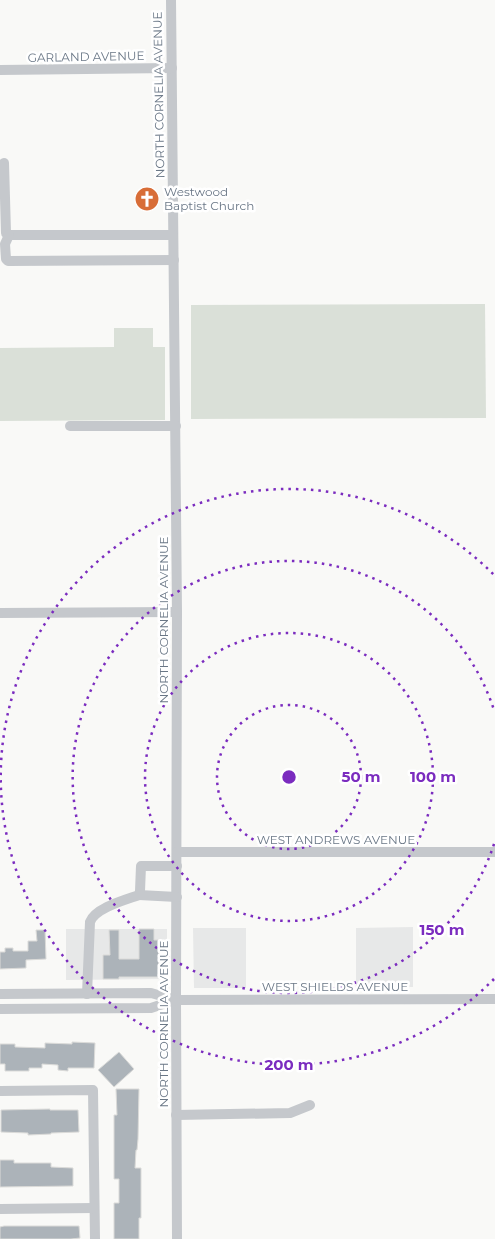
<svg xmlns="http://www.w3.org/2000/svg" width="495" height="1239" viewBox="0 0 495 1239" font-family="Montserrat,sans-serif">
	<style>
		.built { fill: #e7e8e8 }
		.green { fill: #dae0d8 }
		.building { fill: #acb3b9; stroke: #dbdbd9 }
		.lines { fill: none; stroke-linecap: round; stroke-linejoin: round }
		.minor { stroke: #c5c8cc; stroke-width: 10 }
		.ring { fill: none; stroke: #7b2cbf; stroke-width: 2.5; stroke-dasharray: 2.5 5 }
		.labels { text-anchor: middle; stroke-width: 5; stroke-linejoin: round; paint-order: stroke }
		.street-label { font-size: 12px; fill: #6a7786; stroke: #fff }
		.poi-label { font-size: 12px; fill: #6a7786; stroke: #fff; text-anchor: start }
		.centre { fill: #7b2cbf; stroke: #fff; stroke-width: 2.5 }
		.ring-label { font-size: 15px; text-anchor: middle; font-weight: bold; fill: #7b2cbf; stroke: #fff; stroke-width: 5; stroke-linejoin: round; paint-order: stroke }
	</style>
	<rect width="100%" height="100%" fill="#f9f9f7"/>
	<g class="built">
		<path d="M 413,927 L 413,987 L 356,987 L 356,928 Z"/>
		<path d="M 193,928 L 246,928 L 246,988 L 194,988 Z"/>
		<path d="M 66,929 L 167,929 L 167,979 L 66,980 Z"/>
	</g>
	<g class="green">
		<path d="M 485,304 L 486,418 L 191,419 L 191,305 Z"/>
		<path d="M 114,328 L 153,328 L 153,347 L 165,347 L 165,420 L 0,421 L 0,348 L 114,347 Z"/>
	</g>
	<g class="building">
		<path d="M 139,929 L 154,929 L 154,940 L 159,940 L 159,977 L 119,977 L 119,979 L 103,979 L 103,955 L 110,955 L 109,930 L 119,930 L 119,959 L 139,959 Z"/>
		<path d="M 36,930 L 45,930 L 46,959 L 26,960 L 26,968 L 0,969 L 0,952 L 5,952 L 5,948 L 13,948 L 13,951 L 28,951 L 28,941 L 37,941 Z"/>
		<path d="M 72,1042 L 95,1043 L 94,1068 L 68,1068 L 68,1071 L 58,1070 L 58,1065 L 42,1064 L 42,1068 L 29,1068 L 29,1071 L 5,1071 L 5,1064 L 0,1064 L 0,1044 L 15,1044 L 15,1047 L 45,1048 L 45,1043 L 72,1044 Z"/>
		<path d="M 119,1052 L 134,1069 L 114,1087 L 98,1070 Z"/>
		<path d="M 116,1089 L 139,1089 L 138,1139 L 137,1150 L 136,1150 L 135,1168 L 141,1168 L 141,1218 L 139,1218 L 139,1239 L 114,1239 L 114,1203 L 119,1203 L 119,1179 L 114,1179 L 114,1115 L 117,1115 Z"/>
		<path d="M 50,1109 L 50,1110 L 78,1110 L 79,1132 L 51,1133 L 51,1134 L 28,1135 L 28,1133 L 1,1132 L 1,1110 Z"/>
		<path d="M 0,1160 L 14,1160 L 14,1163 L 51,1163 L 51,1167 L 73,1168 L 73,1186 L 0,1187 Z"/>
		<path d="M 4,1226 L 79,1226 L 80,1238 L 71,1239 L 0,1239 L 0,1227 Z"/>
	</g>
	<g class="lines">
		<g class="minor">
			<path d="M 171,0 L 177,612 L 176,1000 L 177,1239"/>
			<path d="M 0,70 L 172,68"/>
			<path d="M 4,163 L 6,233 L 9,235 L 173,235"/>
			<path d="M 9,235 L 5,244 L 6,259 L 8,261 L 174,260"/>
			<path d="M 70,426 L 176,426"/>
			<path d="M 0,613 L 177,612"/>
			<path d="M 177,852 L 495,852"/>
			<path d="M 139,895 L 177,897"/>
			<path d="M 0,994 L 151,993 L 176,1000 L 495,999"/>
			<path d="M 87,994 L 90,922 C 95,908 125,900 139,895 L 140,891 L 141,866 L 177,866"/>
			<path d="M 0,1009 L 151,1008 L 175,1000"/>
			<path d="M 0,1091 L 93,1090 L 95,1239"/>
			<path d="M 176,1115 L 290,1113 L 310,1105"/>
			<path d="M 0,1209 L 94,1208"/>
		</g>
	</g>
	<g class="ring">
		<circle cx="289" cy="777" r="72"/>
		<circle cx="289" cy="777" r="144"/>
		<path d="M494 844A216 216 0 1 1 494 710"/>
		<path d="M494 979A288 288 0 1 1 494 575"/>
	</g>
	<defs>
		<symbol id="church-disc" viewBox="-11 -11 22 22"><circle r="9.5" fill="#d86d37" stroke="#fff"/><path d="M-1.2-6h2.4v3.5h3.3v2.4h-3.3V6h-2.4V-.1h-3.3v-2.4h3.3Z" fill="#fff"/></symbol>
	</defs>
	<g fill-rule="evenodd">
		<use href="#church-disc" x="133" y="185" width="28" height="28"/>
	</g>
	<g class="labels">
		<g class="street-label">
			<text transform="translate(86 57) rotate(-1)" y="4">GARLAND AVENUE</text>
			<text transform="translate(159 95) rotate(-91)" y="4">NORTH CORNELIA AVENUE</text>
			<text transform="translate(164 620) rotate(-90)" y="4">NORTH CORNELIA AVENUE</text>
			<text x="336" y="844">WEST ANDREWS AVENUE</text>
			<text x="335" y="991">WEST SHIELDS AVENUE</text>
			<text transform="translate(164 1024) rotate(-90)" y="4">NORTH CORNELIA AVENUE</text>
		</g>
		<g class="poi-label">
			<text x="164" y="196">Westwood<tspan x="164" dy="14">Baptist Church</tspan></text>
		</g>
	</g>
	<circle cx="289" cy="777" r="8" class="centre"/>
	<g class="ring-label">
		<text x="361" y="782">50 m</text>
		<text x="433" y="782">100 m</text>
		<text x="442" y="935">150 m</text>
		<text x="289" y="1070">200 m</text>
	</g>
</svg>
